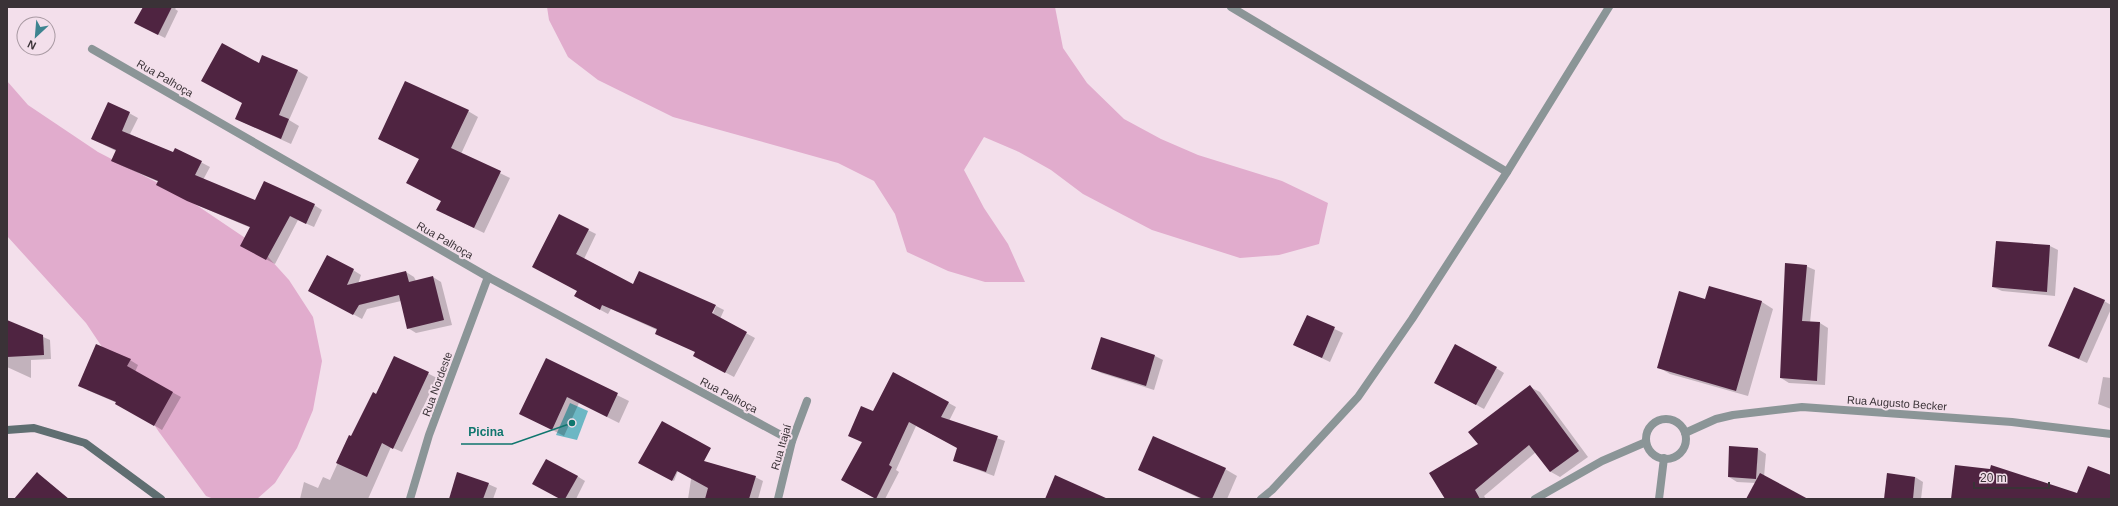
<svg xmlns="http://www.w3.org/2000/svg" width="2118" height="506" viewBox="0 0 2118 506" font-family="Arial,sans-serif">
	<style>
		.green { fill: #e1accd }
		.water { fill: #6cb7c4 }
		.shadow { fill: #0003 }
		.building { fill: #4f2441 }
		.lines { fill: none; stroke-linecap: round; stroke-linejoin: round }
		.minor { stroke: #8b9597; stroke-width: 8 }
		.tertiary { stroke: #8b9597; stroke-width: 8 }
		.secondary { stroke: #5f6e71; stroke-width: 8 }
		.labels { text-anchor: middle; stroke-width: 4; stroke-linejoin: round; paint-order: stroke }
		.street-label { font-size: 11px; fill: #3a3237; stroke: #f3dfeb }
		.leader { fill: none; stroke: #0f766e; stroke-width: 1.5 }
		.callout-dot { fill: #0f766e; stroke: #f3dfeb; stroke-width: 1.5 }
		.callout-label { font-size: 12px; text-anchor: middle; font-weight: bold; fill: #0f766e; stroke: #f3dfeb; stroke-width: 4; stroke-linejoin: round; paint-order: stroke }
	</style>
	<rect width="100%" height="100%" fill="#f3dfeb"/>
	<g class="green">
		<path d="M 547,7 L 1055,7 L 1063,48 L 1087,83 L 1124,119 L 1161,139 L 1198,155 L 1282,181 L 1328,203 L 1319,244 L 1279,255 L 1240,258 L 1152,230 L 1083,194 L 1051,170 L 1019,152 L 984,137 L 964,170 L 984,208 L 1008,244 L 1025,282 L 985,282 L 948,271 L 907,252 L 895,214 L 874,181 L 838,163 L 673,117 L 598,80 L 568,57 L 549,20 Z"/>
		<path d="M 7,81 L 28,105 L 98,152 L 183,196 L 260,248 L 289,280 L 313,317 L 322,361 L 313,410 L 297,448 L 275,483 L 257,499 L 214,499 L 206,496 L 159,432 L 86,323 L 7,236 Z"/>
	</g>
	<path class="water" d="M 570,403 L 588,411 L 577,440 L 556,435 Z"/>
	<g class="shadow">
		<path d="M 144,7 L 177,7 L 175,9 L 178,11 L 165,38 L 141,26 Z"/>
		<path d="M 259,65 L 298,71 L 308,77 L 289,120 L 299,126 L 291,144 L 236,119 Z"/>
		<path d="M 468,111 L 478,117 L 461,154 L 510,178 L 484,233 L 447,215 L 442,201 L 420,159 L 379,139 Z"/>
		<path d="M 129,113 L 138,118 L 130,134 L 174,154 L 176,149 L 210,167 L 203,180 L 255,202 L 314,205 L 322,210 L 314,227 L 298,220 L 275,264 L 241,246 L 251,228 L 197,205 L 159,182 L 120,165 L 112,161 L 116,151 L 92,139 Z"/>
		<path d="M 588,230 L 596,234 L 584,259 L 633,285 L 711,318 L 716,306 L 724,310 L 720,319 L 755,338 L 734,377 L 702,360 L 696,352 L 657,330 L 611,309 L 608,314 L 584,301 L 578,291 L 541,271 Z"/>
		<path d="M 2050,246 L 2058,250 L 2055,296 L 2002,291 L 1993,287 Z"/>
		<path d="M 1806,266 L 1815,270 L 1810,323 L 1820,323 L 1828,328 L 1825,385 L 1789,383 L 1781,378 Z"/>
		<path d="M 353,270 L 361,275 L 358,284 L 406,272 L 414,277 L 416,281 L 433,277 L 441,282 L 452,325 L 416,333 L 408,328 L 401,301 L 367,309 L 362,319 L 318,295 Z"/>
		<path d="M 1710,287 L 1762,302 L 1773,309 L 1748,396 L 1670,374 L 1658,367 L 1706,300 Z"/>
		<path d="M 2104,301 L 2111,305 L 2111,309 L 2087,363 L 2058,350 Z"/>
		<path d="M 1307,316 L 1343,333 L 1330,362 L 1294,345 Z"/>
		<path d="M 7,321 L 50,340 L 51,359 L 31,360 L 31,378 L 7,367 Z"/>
		<path d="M 1155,356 L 1163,360 L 1154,390 L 1101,373 L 1092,368 Z"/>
		<path d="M 395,357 L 437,378 L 402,452 L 391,447 L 368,499 L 300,499 L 304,482 L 318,488 L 323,477 L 330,480 L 350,436 L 351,437 L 377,396 Z"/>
		<path d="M 130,360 L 138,365 L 135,372 L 181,397 L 162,430 L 117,403 L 87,390 Z"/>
		<path d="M 546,360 L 629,401 L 619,423 L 579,403 L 564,436 L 521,414 Z"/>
		<path d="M 1496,368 L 1504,373 L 1484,409 L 1443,387 Z"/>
		<path d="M 894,373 L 956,407 L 949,421 L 1005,441 L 994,476 L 954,461 L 959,448 L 916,426 L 896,470 L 899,472 L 885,499 L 876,499 L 842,480 L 863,443 L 849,436 L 873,413 Z"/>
		<path d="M 2103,377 L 2111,378 L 2111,409 L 2098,404 Z"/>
		<path d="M 1530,387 L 1540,392 L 1588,457 L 1560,477 L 1551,472 L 1536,452 L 1484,496 L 1486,499 L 1446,499 L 1480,444 Z"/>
		<path d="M 691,438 L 674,481 L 640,462 Z"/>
		<path d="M 1758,449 L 1766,454 L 1764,477 L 1799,499 L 1748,499 L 1756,483 L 1737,482 L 1729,477 Z"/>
		<path d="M 694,460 L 755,477 L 763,481 L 758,499 L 688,499 Z"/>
		<path d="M 1225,469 L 1237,476 L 1227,499 L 1201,499 L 1139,470 Z"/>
		<path d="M 1888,474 L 1915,477 L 1923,482 L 1921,499 L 1885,499 Z"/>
		<path d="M 577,476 L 585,481 L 576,499 L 561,499 Z"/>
		<path d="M 488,484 L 497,488 L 493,499 L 450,499 Z"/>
	</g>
	<g class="building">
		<path d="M 143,7 L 172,7 L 158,35 L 134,23 Z"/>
		<path d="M 222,43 L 259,63 L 262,55 L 298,70 L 279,115 L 289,119 L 281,139 L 235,119 L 242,103 L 201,81 Z"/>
		<path d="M 405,81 L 469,110 L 451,148 L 501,171 L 474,228 L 436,210 L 441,201 L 406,183 L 419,159 L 378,139 Z"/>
		<path d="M 108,102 L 130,112 L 122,131 L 173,152 L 175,148 L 202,161 L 195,175 L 255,200 L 264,181 L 315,204 L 306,224 L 290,216 L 266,260 L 240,246 L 250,227 L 187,201 L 156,185 L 158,181 L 111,161 L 116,150 L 91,139 Z"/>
		<path d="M 559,214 L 589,229 L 576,254 L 633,284 L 639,271 L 716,305 L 712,313 L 747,332 L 725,373 L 693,356 L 695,352 L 655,334 L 657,329 L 602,305 L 600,310 L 574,296 L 577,291 L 532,267 Z"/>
		<path d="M 1996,241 L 2050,245 L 2047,292 L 1992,287 Z"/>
		<path d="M 327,255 L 354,269 L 347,285 L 406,271 L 409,282 L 433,276 L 444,320 L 407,329 L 399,295 L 359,305 L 353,315 L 308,291 Z"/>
		<path d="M 1785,263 L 1807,265 L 1802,321 L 1820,322 L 1817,381 L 1780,378 Z"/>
		<path d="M 1709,286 L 1762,301 L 1736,391 L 1657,368 L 1679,291 L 1705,299 Z"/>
		<path d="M 2074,287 L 2105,300 L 2079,359 L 2048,346 Z"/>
		<path d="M 1307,315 L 1335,327 L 1322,358 L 1293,345 Z"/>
		<path d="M 7,320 L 43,335 L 44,355 L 7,357 Z"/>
		<path d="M 1101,337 L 1155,355 L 1146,386 L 1091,369 Z"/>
		<path d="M 96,344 L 131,359 L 127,366 L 173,392 L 154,426 L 115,404 L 116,402 L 78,386 Z"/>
		<path d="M 1455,344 L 1497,367 L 1476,405 L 1434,383 Z"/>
		<path d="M 394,356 L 429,372 L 393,449 L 382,443 L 367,477 L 336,463 L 349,435 L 351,436 L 373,392 L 376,394 Z"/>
		<path d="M 546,358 L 618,393 L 607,417 L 567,397 L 552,430 L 519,414 Z"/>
		<path d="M 893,372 L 949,402 L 941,417 L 998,436 L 986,472 L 953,461 L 957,448 L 909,422 L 889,465 L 892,467 L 876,499 L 841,480 L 862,442 L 848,436 L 861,406 L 873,411 Z"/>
		<path d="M 1530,385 L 1579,451 L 1550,472 L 1529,445 L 1475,490 L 1480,499 L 1445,499 L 1429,473 L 1478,444 L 1468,432 Z"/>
		<path d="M 662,421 L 711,448 L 704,461 L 756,476 L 749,499 L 705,499 L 708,488 L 677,471 L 672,481 L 638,463 Z"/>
		<path d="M 1153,436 L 1226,468 L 1212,499 L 1203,499 L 1138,470 Z"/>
		<path d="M 1729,446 L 1758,448 L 1756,479 L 1728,477 Z"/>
		<path d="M 546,459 L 578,476 L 565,499 L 560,499 L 532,484 Z"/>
		<path d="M 1955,465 L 1990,469 L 1991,465 L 2077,493 L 2088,466 L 2111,475 L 2111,499 L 1951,499 Z"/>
		<path d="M 37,472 L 39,474 L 69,499 L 14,499 Z"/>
		<path d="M 457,472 L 489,483 L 483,499 L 449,499 Z"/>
		<path d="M 1760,473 L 1808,499 L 1746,499 Z"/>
		<path d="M 1887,473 L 1915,477 L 1913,499 L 1884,499 Z"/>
		<path d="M 1055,475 L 1108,499 L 1045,499 Z"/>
	</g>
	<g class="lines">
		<g class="minor">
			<path d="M 1231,7 L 1507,172"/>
			<path d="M 92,49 L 488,277 L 792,441"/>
			<circle cx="1666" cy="439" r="20"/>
			<path d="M 1685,433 L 1716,419 L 1733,415 L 1802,407 L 2012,422 L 2111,434"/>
			<path d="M 410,499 L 429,435 L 488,277"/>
			<path d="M 778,499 L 792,441 L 807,401"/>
			<path d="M 1535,499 L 1602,461 L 1646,442"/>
			<path d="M 1659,499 L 1664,458"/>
		</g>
		<path class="tertiary" d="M 1261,499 L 1272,490 L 1358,397 L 1412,319 L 1507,172 L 1609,7"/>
		<path class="secondary" d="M 7,430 L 34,428 L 85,443 L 161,499"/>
	</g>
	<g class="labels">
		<g class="street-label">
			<text transform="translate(165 78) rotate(30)" y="4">Rua Palhoça</text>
			<text transform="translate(445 240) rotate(30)" y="4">Rua Palhoça</text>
			<text transform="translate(437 384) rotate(-70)" y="4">Rua Nordeste</text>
			<text transform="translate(729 395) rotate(28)" y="4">Rua Palhoça</text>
			<text transform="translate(1897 403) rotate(4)" y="4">Rua Augusto Becker</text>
			<text transform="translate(781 447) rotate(-74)" y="4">Rua Itajaí</text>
		</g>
	</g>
	<path class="leader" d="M572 423L512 444H461"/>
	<circle class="callout-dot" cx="572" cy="423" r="4"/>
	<g class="callout-label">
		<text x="486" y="436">Picina</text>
	</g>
	<rect width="2118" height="506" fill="none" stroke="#3a3237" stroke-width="16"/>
	<g transform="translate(36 36) rotate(206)"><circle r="19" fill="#f3dfeb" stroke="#a99aa3"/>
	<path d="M0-3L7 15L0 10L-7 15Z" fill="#3e8490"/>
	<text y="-6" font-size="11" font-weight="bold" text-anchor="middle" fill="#3a3237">N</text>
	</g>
	<path d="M1974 482v6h75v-6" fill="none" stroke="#3a3237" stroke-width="2"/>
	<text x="1980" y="482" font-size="12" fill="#3a3237" stroke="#f3dfeb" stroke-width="3" paint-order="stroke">20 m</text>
</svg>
